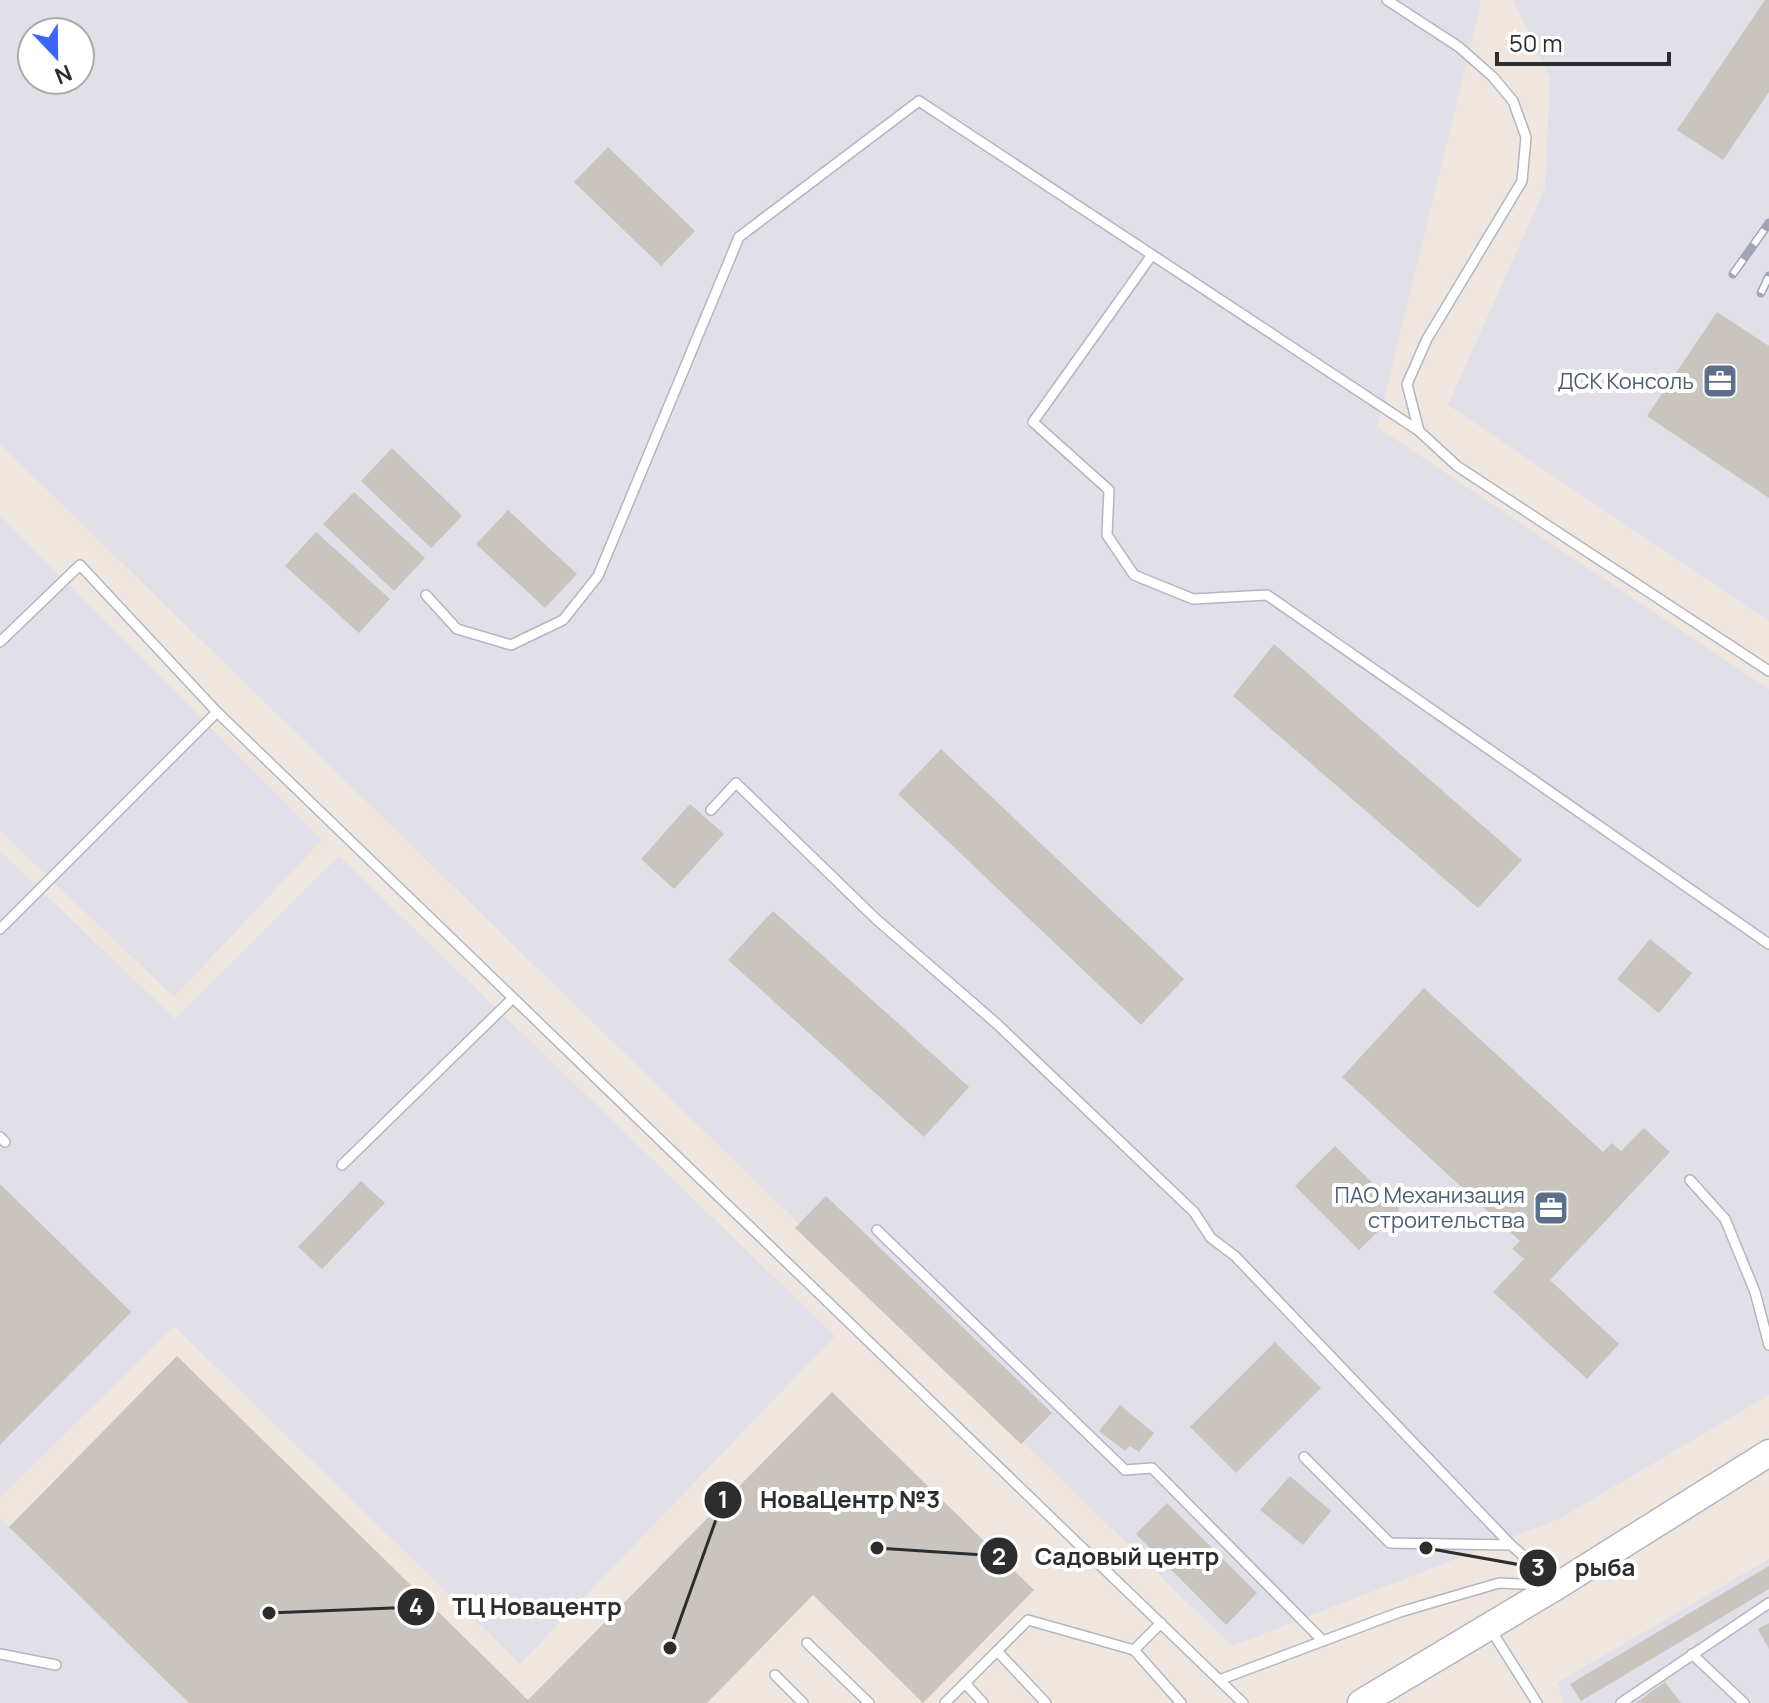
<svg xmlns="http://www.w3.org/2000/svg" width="1769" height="1703" viewBox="0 0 1769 1703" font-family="Manrope,sans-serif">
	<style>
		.industrial { fill: #e1dfe7; fill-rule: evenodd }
		.building { fill: #cac4be }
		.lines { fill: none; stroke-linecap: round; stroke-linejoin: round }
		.lane-casing { stroke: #b3b6c0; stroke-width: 12 }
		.secondary-casing { stroke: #b3b6c0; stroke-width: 29 }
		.lane { stroke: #fff; stroke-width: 9 }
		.secondary { stroke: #fff; stroke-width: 26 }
		.rail-casing { stroke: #a1a5b7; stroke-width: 9 }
		.rail { stroke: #fff; stroke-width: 6; stroke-dasharray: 18; stroke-linecap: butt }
		.labels { text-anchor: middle; stroke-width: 8; stroke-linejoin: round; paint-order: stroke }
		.service-label { font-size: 22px; fill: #4e5e75; stroke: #fff; text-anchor: end }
		.leader { fill: none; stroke: #2d2d2d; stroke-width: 3 }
		.callout-dot { fill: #2d2d2d; stroke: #fff; stroke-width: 3 }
		.mark-label { font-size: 24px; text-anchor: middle; font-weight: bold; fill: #fff }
		.callout-label { font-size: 24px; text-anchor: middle; font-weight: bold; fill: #2d2d2d; stroke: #fff; stroke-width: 8; stroke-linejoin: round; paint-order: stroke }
	</style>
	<rect width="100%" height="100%" fill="#efe7df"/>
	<g class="industrial">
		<path d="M 0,0 L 1480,0 L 1480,9 L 1377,427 L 1769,689 L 1769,1395 L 1559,1519 L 1232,1646 L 0,444 ZM 32,32 L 80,32 L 80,80 L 32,80 Z"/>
		<path d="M 1513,0 L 1769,0 L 1769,621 L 1448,405 L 1545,188 L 1550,78 Z"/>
		<path d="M 0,515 L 322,840 L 174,997 L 0,831 Z"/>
		<path d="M 0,851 L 175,1019 L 339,856 L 835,1336 L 520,1664 L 174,1326 L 0,1498 Z"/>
		<path d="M 0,1518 L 189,1703 L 0,1703 Z"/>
		<path d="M 1769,1559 L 1769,1703 L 1564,1703 L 1557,1683 Z"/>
	</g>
	<g class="building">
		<path d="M 1765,0 L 1769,0 L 1769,92 L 1723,160 L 1677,130 Z"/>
		<path d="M 608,147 L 695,231 L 661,266 L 574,182 Z"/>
		<path d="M 1717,312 L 1769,346 L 1769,498 L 1647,416 Z"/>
		<path d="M 392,448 L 462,516 L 431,548 L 361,481 Z"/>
		<path d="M 354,492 L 425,558 L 394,591 L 323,524 Z"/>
		<path d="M 508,510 L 577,574 L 545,608 L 476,544 Z"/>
		<path d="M 316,532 L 390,599 L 359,633 L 285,566 Z"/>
		<path d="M 1274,644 L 1522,860 L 1478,908 L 1233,696 Z"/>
		<path d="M 941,749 L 1184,979 L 1141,1025 L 898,794 Z"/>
		<path d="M 690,804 L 724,834 L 674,889 L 641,859 Z"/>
		<path d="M 773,911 L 969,1087 L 924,1137 L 728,960 Z"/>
		<path d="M 1650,939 L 1692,973 L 1659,1013 L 1617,979 Z"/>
		<path d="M 1424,988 L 1603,1152 L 1612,1143 L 1621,1151 L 1644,1128 L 1670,1152 L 1550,1280 L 1619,1344 L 1587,1379 L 1493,1292 L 1524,1259 L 1512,1249 L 1520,1241 L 1342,1077 Z"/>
		<path d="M 1335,1146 L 1400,1210 L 1359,1250 L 1295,1186 Z"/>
		<path d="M 361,1181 L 385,1203 L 322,1269 L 298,1247 Z"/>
		<path d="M 0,1184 L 131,1312 L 0,1445 Z"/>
		<path d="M 826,1196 L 1052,1413 L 1021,1444 L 795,1228 Z"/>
		<path d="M 1275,1342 L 1321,1388 L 1236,1473 L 1190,1427 Z"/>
		<path d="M 177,1356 L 528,1700 L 832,1392 L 1034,1590 L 923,1703 L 813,1595 L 707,1703 L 189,1703 L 9,1527 Z"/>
		<path d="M 1120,1405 L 1154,1433 L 1139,1452 L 1130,1446 L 1125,1451 L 1099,1431 Z"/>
		<path d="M 1290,1476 L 1331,1511 L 1303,1545 L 1260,1510 Z"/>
		<path d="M 1167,1503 L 1257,1593 L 1226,1625 L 1136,1534 Z"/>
		<path d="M 1769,1566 L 1769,1589 L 1581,1701 L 1570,1684 Z"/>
		<path d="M 1769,1623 L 1769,1649 L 1758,1629 Z"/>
		<path d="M 1665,1682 L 1681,1703 L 1636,1703 Z"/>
	</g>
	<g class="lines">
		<defs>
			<g id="lane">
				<path d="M 1387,0 L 1459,47 L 1493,77 L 1513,101 L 1526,137 L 1522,181 L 1427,339 L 1407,384 L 1419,431 L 1457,466 L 1769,671"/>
				<path d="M 1152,255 L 1033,422 L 1109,490 L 1107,535 L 1134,575 L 1193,599 L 1267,595 L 1769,944"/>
				<path d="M 426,595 L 457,629 L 511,645 L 563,620 L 598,576 L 739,237 L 919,101 L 1419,431"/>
				<path d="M 0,642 L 80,565 L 217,712 L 1243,1703"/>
				<path d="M 711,810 L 736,783 L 876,919 L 997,1024 L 1194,1212 L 1211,1238 L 1235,1256 L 1511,1545 L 1555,1584"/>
				<path d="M 0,929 L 217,712"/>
				<path d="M 0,1137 L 5,1142"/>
				<path d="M 342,1165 L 513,998"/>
				<path d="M 1690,1180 L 1725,1219 L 1755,1292 L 1769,1345"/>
				<path d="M 877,1230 L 1125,1470 L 1152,1468 L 1323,1641"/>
				<path d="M 1304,1457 L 1390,1543 L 1511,1545"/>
				<path d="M 1491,1630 L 1537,1703"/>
				<path d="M 807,1643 L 869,1703"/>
				<path d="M 1134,1650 L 1181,1703"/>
				<path d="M 997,1651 L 1046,1703"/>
				<path d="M 0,1654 L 56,1665"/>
				<path d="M 1692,1654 L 1744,1703"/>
				<path d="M 775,1675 L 803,1703"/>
				<path d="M 1219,1680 L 1400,1612 L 1499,1583 L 1546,1585"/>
				<path d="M 965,1683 L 983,1703"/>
				<path d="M 945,1703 L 1028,1620 L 1134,1650 L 1161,1623"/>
				<path d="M 1621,1703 L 1769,1603"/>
			</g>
			<path id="secondary" d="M 1361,1703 L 1557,1586 L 1769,1453"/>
		</defs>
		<use href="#lane" class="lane-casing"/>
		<use href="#secondary" class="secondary-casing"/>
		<use href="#lane" class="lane"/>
		<use href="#secondary" class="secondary"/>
		<defs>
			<g id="rail">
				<path d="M 1733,274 L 1769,223"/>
				<path d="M 1761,293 L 1769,276"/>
			</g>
		</defs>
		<use href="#rail" class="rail-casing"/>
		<use href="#rail" class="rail"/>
	</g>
	<defs>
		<symbol id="office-square" viewBox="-11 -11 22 22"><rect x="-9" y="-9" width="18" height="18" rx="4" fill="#5c6f8a" stroke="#fff"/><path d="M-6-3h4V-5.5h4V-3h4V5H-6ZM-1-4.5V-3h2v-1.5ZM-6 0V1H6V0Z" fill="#fff"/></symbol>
	</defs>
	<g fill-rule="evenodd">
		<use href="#office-square" x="1700" y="361" width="40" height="40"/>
		<use href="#office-square" x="1531" y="1188" width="40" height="40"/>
	</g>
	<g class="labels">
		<g class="service-label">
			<text x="1694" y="389">ДСК Консоль</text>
			<text x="1525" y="1203">ПАО Механизация<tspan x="1525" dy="25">строительства</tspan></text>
		</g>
	</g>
	<path class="leader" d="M670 1648L723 1500M877 1548L999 1556M1426 1548L1538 1568M269 1613L416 1607"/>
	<g class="callout-dot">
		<circle cx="670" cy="1648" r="8"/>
		<circle cx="877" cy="1548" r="8"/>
		<circle cx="1426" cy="1548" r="8"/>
		<circle cx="269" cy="1613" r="8"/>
		<circle cx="723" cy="1500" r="20"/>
		<circle cx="999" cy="1556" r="20"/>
		<circle cx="1538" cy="1568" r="20"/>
		<circle cx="416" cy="1607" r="20"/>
	</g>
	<g class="mark-label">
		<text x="723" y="1508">1</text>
		<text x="999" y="1565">2</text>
		<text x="1538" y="1576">3</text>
		<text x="416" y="1615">4</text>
	</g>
	<g class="callout-label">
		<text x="850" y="1508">НоваЦентр №3</text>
		<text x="1127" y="1565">Садовый центр</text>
		<text x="1605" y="1576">рыба</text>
		<text x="537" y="1615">ТЦ Новацентр</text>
	</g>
	<g transform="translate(56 56) rotate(158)"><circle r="38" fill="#ffffff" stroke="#ababab" stroke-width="2"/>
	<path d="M0-6L14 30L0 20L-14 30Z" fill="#3b65ff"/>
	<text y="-12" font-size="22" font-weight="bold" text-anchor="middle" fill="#2d2d2d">N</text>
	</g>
	<path d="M1497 52v12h172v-12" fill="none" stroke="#2d2d2d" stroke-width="4"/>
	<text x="1509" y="52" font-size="24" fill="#2d2d2d" stroke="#ffffff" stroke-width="6" paint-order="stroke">50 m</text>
</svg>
